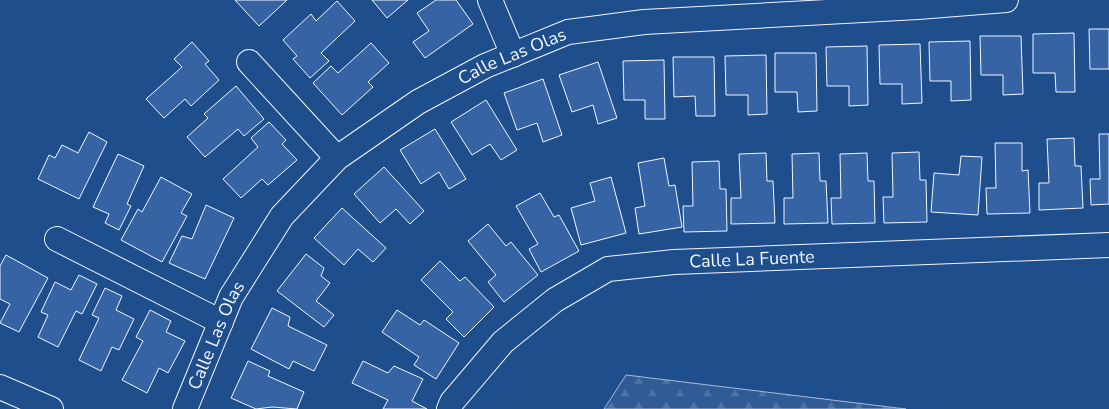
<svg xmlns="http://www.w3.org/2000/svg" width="1109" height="409" viewBox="0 0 1109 409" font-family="'Nunito Sans',sans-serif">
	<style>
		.forest { fill: url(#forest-firs); stroke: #a8bbd7 }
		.building { fill: #3563a3; stroke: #f2f6ff }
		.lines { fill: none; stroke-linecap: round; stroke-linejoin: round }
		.minor-casing { stroke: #f2f6ff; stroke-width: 26 }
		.minor { stroke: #1f4e8c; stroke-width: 24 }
		.labels { text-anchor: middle; stroke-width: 4; stroke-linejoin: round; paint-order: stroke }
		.street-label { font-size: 18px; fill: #f2f6ff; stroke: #1f4e8c }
	</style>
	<defs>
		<pattern id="forest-firs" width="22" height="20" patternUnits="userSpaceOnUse" patternTransform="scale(1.25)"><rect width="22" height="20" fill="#305b95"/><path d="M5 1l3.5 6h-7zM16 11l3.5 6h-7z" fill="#4e73a5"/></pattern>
	</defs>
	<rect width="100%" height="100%" fill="#1f4e8c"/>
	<path class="forest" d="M 626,375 L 906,409 L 604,409 Z"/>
	<g class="building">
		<path d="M 235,0 L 287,0 L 259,26 Z"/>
		<path d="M 372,0 L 408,0 L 387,18 Z"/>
		<path d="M 436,0 L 456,0 L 473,24 L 425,58 L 413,42 L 429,31 L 417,13 Z"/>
		<path d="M 337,1 L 355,21 L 321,53 L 329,61 L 310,78 L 293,59 L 297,56 L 283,40 L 311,14 L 316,21 Z"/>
		<path d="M 1089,29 L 1109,29 L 1109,69 L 1090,69 Z"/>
		<path d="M 1074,33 L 1075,92 L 1056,92 L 1055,73 L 1033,73 L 1033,34 Z"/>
		<path d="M 980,36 L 1021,36 L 1023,94 L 1003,95 L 1003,75 L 981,75 Z"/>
		<path d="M 970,41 L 971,100 L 951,101 L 951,81 L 930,81 L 929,42 Z"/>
		<path d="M 192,42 L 209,61 L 205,64 L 219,80 L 191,106 L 185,99 L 164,118 L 146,99 L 182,67 L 174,59 Z"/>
		<path d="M 371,43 L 389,63 L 368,82 L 373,87 L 342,115 L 313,83 L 331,66 L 338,73 Z"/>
		<path d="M 920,44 L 922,103 L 902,104 L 902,84 L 880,84 L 879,45 Z"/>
		<path d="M 867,46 L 868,105 L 849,106 L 849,86 L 827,86 L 826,47 Z"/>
		<path d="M 775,53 L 816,53 L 817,111 L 798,112 L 797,92 L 775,92 Z"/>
		<path d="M 766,55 L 767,114 L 748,115 L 748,95 L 726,95 L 725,56 Z"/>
		<path d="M 673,57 L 714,57 L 715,116 L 696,116 L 695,96 L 674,97 Z"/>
		<path d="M 664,60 L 665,119 L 645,119 L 645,100 L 624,100 L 623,61 Z"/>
		<path d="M 598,62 L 617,118 L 598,124 L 593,105 L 572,112 L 559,75 Z"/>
		<path d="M 543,79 L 562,135 L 543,142 L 537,123 L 517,130 L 504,93 Z"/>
		<path d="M 236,86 L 264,119 L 244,136 L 238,129 L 205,157 L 187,137 L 208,118 L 204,114 Z"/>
		<path d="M 486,100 L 517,150 L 501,160 L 490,144 L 472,155 L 451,122 Z"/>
		<path d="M 269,122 L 286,140 L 282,144 L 297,160 L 268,185 L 262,179 L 241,198 L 223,179 L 258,147 L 251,138 Z"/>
		<path d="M 435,129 L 466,179 L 449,189 L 439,172 L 421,184 L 400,150 Z"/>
		<path d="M 89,132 L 107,142 L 79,199 L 38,179 L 49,155 L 55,158 L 62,145 L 78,153 Z"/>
		<path d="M 1099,134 L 1109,134 L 1109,204 L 1091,205 L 1090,179 L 1100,179 Z"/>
		<path d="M 1074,138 L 1075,166 L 1081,166 L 1083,208 L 1039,210 L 1039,183 L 1049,183 L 1047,139 Z"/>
		<path d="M 995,143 L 1022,143 L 1022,171 L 1028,170 L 1030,213 L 987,214 L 986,188 L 996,188 Z"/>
		<path d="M 919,152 L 920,180 L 926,180 L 927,222 L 884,223 L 883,197 L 893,197 L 892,153 Z"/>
		<path d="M 766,153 L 767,181 L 773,181 L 775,223 L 731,224 L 731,198 L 741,198 L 739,154 Z"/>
		<path d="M 819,153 L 820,181 L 826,181 L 828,223 L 784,224 L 784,198 L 793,198 L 792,154 Z"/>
		<path d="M 867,153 L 868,181 L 874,181 L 875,223 L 832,224 L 831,198 L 841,198 L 840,154 Z"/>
		<path d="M 118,154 L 144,166 L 127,204 L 131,206 L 119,230 L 105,223 L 109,214 L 93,207 Z"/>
		<path d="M 961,156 L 982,157 L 978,215 L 931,212 L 934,173 L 959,175 Z"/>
		<path d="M 664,158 L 669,186 L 675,185 L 682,227 L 639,234 L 635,208 L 645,206 L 638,163 Z"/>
		<path d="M 719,161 L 720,189 L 726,189 L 727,231 L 684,232 L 683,206 L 693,206 L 692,162 Z"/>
		<path d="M 384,167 L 424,211 L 410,224 L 396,209 L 380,223 L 354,194 Z"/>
		<path d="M 161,177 L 192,194 L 181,213 L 187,216 L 162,262 L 121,240 L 138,209 L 142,212 Z"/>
		<path d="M 611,177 L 626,233 L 581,245 L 571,208 L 595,201 L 590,183 Z"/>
		<path d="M 540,193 L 554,217 L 559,215 L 579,251 L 541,272 L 529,249 L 538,244 L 516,206 Z"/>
		<path d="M 206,205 L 234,218 L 205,279 L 169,263 L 182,236 L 192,239 Z"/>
		<path d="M 342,208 L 386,248 L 373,262 L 358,249 L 344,265 L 314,238 Z"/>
		<path d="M 488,224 L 506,246 L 511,242 L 538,275 L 504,302 L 488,282 L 496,275 L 468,241 Z"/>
		<path d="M 306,254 L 324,268 L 321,276 L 330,283 L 316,301 L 334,315 L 324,327 L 277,291 Z"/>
		<path d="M 6,255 L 48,278 L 19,332 L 0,323 L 10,304 L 0,299 L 0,266 Z"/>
		<path d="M 440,261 L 460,281 L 465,277 L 494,307 L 464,337 L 446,319 L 453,312 L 421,280 Z"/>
		<path d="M 79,275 L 97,284 L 82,314 L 76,311 L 58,347 L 38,337 L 48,315 L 41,312 L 55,282 L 71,290 Z"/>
		<path d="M 105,288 L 122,296 L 116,310 L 134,319 L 119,350 L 112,347 L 101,371 L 79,360 L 99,318 L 92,315 Z"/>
		<path d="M 272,308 L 290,317 L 288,326 L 327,345 L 314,371 L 293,361 L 289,369 L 251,349 Z"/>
		<path d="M 150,310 L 171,321 L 166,332 L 185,341 L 168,373 L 159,368 L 147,393 L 122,380 L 143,341 L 136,337 Z"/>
		<path d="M 397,310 L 420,325 L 424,320 L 459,343 L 436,379 L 414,365 L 419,357 L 382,332 Z"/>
		<path d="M 248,361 L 270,371 L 268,376 L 304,392 L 297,409 L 272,407 L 256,409 L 231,398 Z"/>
		<path d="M 363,361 L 388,373 L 394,366 L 423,379 L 412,401 L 427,409 L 383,409 L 388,400 L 352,383 Z"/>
	</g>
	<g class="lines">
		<defs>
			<g id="minor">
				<path d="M 490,0 L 513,55"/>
				<path d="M 249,62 L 337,158"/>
				<path d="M 57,239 L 221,322"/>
				<path d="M 0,387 L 51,409"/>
				<path id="s1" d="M 185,409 L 231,297 L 282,216 L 337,158 L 418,102 L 485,66 L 568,32 L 644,22 L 918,7 L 1006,0"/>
				<path id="s2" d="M 449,409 L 452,402 L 503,342 L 555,300 L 608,269 L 674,262 L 1109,245"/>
			</g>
		</defs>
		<use href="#minor" class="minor-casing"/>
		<use href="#minor" class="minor"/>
	</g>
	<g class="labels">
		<g class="street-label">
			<text dy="6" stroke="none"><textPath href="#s1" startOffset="500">Calle Las Olas</textPath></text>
			<text dy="6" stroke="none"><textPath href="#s2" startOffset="359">Calle La Fuente</textPath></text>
			<text dy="6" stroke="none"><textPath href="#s1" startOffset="80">Calle Las Olas</textPath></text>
		</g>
	</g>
</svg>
